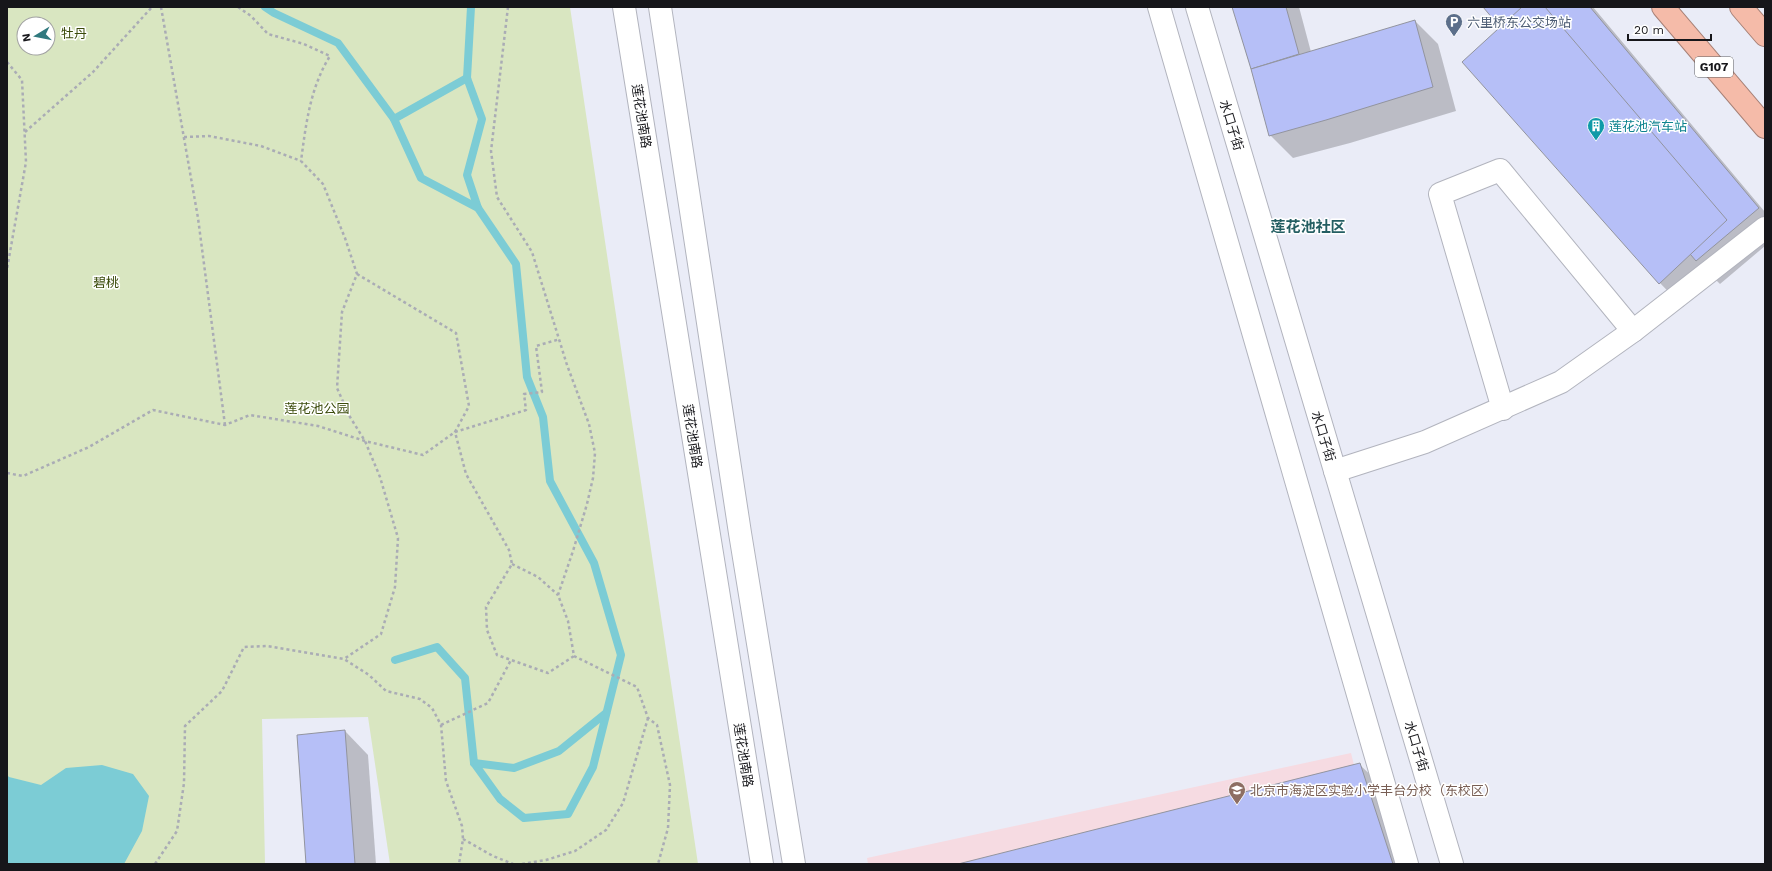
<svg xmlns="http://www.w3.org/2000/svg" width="1772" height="871" viewBox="0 0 1772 871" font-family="'Work Sans','Noto Sans SC',sans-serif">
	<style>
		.education { fill: #f6dbe2 }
		.green { fill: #d9e6c1; fill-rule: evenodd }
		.water { fill: #7cccd5 }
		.shadow { fill: #0003 }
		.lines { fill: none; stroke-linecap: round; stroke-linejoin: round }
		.stream { stroke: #7cccd5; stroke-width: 8 }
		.building { fill: #b6bff7; stroke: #92949e }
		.minor-casing { stroke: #b2b4be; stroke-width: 24 }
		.highway-casing { stroke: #a78177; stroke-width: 24 }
		.path { stroke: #aaacb5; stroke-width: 2.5; stroke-dasharray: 3 3; stroke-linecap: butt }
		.minor { stroke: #fff; stroke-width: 22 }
		.highway { stroke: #f5bba9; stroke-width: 22 }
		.labels { text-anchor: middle; stroke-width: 3; stroke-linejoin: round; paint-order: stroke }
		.shield { fill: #fff; stroke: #5c5c5f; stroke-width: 1 }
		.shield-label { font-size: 12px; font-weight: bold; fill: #16161a }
		.service-label { font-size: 13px; fill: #4e5e75; stroke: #fff; text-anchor: start }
		.park-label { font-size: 13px; fill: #3b4b0b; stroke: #fff }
		.street-label { font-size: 13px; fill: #16161a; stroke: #fff }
		.culture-label { font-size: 13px; fill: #0d838f; stroke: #fff; text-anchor: start }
		.education-label { font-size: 13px; fill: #785e54; stroke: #fff; text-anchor: start }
		.quarter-label { font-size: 15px; font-weight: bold; fill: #245e62; stroke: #fff }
	</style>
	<rect width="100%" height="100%" fill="#eaecf7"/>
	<path class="education" d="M 1351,753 L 1379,864 L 868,864 L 867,858 Z"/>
	<path class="green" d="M 7,7 L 570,7 L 698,864 L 390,864 L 368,717 L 262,719 L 265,864 L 7,864 ZM 24,24 L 48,24 L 48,48 L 24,48 Z"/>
	<path class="water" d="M 102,765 L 133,774 L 149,796 L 142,831 L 124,864 L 7,864 L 7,775 L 9,777 L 41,785 L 66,768 Z"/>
	<g class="shadow">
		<path d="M 1233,7 L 1299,7 L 1311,52 L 1415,21 L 1438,44 L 1456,111 L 1350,143 L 1293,158 L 1270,135 Z"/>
		<path d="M 1484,7 L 1593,7 L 1765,212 L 1765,246 L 1720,284 L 1714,278 L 1683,307 L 1660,283 L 1463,62 L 1501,27 Z"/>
		<path d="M 345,731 L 368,755 L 376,864 L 307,864 Z"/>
		<path d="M 1359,764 L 1383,787 L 1408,864 L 962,864 Z"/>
	</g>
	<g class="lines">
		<g class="stream">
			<path d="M 265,7 L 274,13 L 338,43 L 394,119 L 467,78"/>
			<path d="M 471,7 L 467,78 L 482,119 L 467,175 L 478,208"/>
			<path d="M 394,119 L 421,178 L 478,208 L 516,264 L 527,377 L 543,417 L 550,481 L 594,563 L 621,655 L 593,767 L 568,814 L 524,818 L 500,799 L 474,763 L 465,678 L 437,647 L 395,660"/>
			<path d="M 474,763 L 514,768 L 559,751 L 606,713"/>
		</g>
	</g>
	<g class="building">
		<path d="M 1232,7 L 1286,7 L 1299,54 L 1251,69 Z"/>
		<path d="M 1483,7 L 1590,7 L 1759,208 L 1696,261 Z"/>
		<path d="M 1522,7 L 1545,7 L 1727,220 L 1659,284 L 1462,62 Z"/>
		<path d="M 1415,20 L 1433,87 L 1326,120 L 1269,136 L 1251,69 Z"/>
		<path d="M 345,730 L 355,864 L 306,864 L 297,735 Z"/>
		<path d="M 1360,763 L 1393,864 L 958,864 Z"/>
	</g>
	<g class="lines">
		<defs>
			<g id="minor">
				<path d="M 624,7 L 762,864"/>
				<path d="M 660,7 L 740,533 L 794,864"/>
				<path d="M 1159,7 L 1407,864"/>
				<path d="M 1197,7 L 1452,864"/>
				<path d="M 1503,409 L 1440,194 L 1500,170 L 1633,331"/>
				<path d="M 1335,471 L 1425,442 L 1561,382 L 1633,331 L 1765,228"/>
			</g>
			<g id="highway">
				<path d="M 1663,7 L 1765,127"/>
				<path d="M 1741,7 L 1765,35"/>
			</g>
		</defs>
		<use href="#minor" class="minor-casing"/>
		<use href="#highway" class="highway-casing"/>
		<g class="path">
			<path d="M 161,7 L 198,218 L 225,425"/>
			<path d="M 238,7 L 251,16 L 268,34 L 304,44 L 330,56 C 310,88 306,124 301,161 L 323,184 L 345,238 L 357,274 L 342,312 L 337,388 L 350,417 L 365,441 L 380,477 L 398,538 L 395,587 L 381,634 L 344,659"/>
			<path d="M 508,7 L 491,151 L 497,197 L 532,252 L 567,365 L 589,424 L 595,453 L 593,478 L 587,504 L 573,551 L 558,595 L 568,621 L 574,656 L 637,687 L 648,718 L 657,725 L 670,785 L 668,828 L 658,864"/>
			<path d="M 7,62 L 22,80 L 26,162 L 7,269"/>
			<path d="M 25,132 L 93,72 L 152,7"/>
			<path d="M 184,137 L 209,136 L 261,146 L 301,161"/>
			<path d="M 357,274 L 456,333 L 469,406 L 455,432 L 466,474 L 509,550 L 512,564 L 486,607 L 487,630 L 497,655 L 548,673 L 574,656"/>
			<path d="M 7,473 L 23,476 L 89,447 L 153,410 L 225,425 L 250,415 L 318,426 L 365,441 L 423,455 L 455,432 L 526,410 L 524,394 L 542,392 L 536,346 L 560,339"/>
			<path d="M 512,564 L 538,577 L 558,595"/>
			<path d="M 441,725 L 488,703 L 511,660"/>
			<path d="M 463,839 L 493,856 L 513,864"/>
			<path d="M 155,864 L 177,831 L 184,783 L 185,726 L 222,691 L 244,647 L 267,646 L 344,659 L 369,675 L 386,691 L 420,699 L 432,708 L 441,725 L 446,781 L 462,826 L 463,839 L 459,864"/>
			<path d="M 522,864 L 546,860 L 575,851 L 606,830 L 623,803 L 648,718"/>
		</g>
		<use href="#minor" class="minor"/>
		<use href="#highway" class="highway"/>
	</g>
	<defs>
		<symbol id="parking-pin" viewBox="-11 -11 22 30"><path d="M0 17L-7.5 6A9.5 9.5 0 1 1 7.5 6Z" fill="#5c6f8a" stroke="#fff"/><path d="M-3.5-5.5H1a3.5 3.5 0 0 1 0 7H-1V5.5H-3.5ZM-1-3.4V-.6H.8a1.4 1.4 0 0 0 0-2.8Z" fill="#fff"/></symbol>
		<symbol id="building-pin" viewBox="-11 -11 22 30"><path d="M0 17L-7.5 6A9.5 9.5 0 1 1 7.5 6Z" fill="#0f9aa8" stroke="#fff"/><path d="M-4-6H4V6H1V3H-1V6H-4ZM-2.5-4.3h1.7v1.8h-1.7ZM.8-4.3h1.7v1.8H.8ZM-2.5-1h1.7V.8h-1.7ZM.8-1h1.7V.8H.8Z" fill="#fff"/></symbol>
		<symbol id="school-pin" viewBox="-11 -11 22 30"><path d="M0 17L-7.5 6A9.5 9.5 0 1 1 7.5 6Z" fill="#8d6e63" stroke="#fff"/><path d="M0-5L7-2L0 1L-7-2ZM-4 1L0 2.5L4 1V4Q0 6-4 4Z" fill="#fff"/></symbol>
	</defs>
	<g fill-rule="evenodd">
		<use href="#parking-pin" x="1444" y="12" width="20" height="27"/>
		<use href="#building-pin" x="1586" y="116" width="20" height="27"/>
		<use href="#school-pin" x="1227" y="780" width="20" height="27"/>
	</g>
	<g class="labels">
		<rect class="shield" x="1695" y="57" width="38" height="20" rx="3"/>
		<g class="shield-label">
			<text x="1714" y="71">G107</text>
		</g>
		<g class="service-label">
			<text x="1467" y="27">六里桥东公交场站</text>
		</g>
		<g class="park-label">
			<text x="74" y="38">牡丹</text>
			<text x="106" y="287">碧桃</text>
			<text x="317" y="413">莲花池公园</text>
		</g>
		<g class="street-label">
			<text transform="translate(642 116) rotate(81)" y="5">莲花池南路</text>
			<text transform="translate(1232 125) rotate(73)" y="5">水口子街</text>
			<text transform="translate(693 436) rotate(81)" y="5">莲花池南路</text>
			<text transform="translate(1324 436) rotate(73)" y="5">水口子街</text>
			<text transform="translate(1417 746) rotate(73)" y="5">水口子街</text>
			<text transform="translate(744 755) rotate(81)" y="5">莲花池南路</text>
		</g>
		<g class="culture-label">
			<text x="1609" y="131">莲花池汽车站</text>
		</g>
		<g class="education-label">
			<text x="1250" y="795">北京市海淀区实验小学丰台分校（东校区）</text>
		</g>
		<g class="quarter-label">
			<text x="1308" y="232">莲花池社区</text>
		</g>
	</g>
	<rect width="1772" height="871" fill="none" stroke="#16161a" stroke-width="16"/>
	<g transform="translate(36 36) rotate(260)"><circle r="19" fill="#ffffff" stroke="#a2a2a3"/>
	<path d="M0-3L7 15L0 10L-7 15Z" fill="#30797e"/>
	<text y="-6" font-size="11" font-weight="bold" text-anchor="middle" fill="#16161a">N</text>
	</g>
	<path d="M1628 34v6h83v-6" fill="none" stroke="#16161a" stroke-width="2"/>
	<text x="1634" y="34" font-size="12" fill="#16161a" stroke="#ffffff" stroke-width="3" paint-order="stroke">20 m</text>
</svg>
